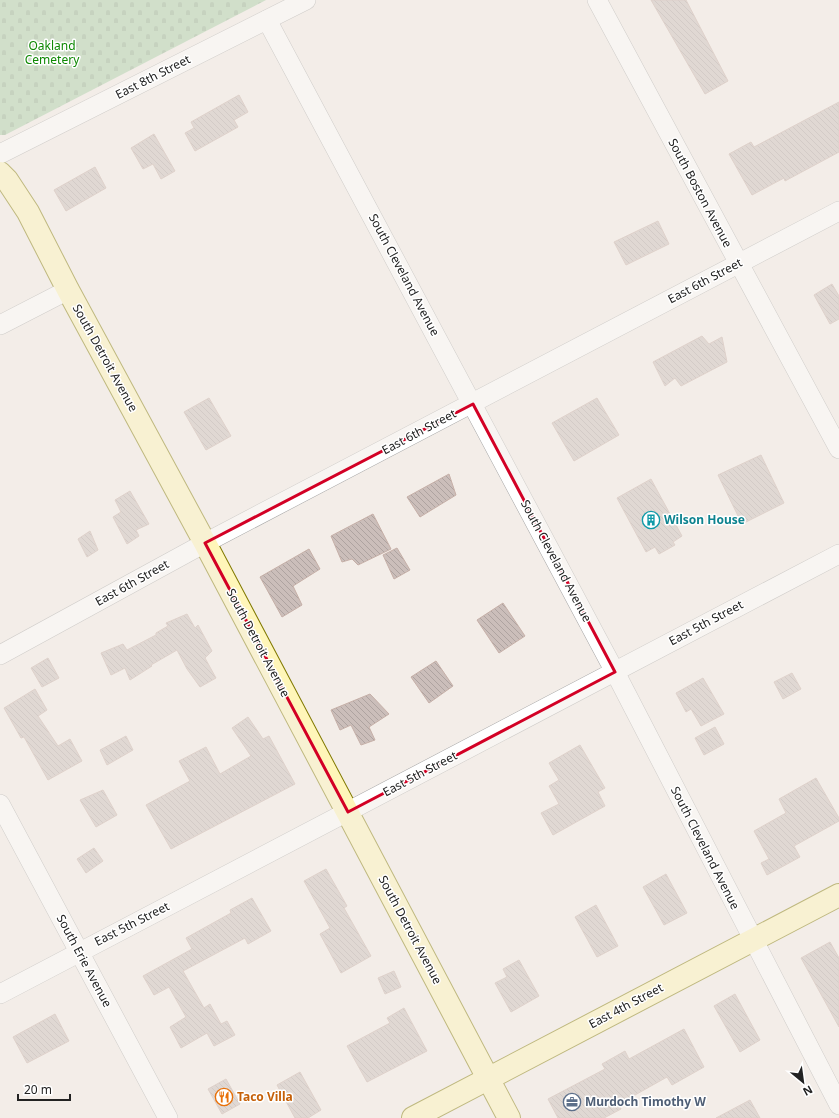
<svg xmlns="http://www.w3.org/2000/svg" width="839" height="1118" viewBox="0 0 839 1118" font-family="'Noto Sans',sans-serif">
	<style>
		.cemetery { fill: url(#cemetery-stones) }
		.building { fill: url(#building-back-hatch); stroke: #c6b0a8 }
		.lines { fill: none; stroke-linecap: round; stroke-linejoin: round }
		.street-casing { stroke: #a6a6a6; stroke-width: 20 }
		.secondary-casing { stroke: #817900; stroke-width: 24 }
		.street { stroke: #fff; stroke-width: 19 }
		.secondary { stroke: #fff6b9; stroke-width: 22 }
		.marked { fill: none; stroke: #d30025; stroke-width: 3; stroke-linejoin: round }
		.labels { text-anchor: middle; stroke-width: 3; stroke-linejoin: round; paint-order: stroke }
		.park-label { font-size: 12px; fill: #0e8803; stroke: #fff }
		.street-label { font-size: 12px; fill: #222; stroke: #fff }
		.culture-label { font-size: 12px; font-weight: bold; fill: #0d838f; stroke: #fff; text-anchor: start }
		.food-label { font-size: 12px; font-weight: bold; fill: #c56008; stroke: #fff; text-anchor: start }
		.service-label { font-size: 12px; font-weight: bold; fill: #4e5e75; stroke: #fff; text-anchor: start }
	</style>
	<defs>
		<pattern id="cemetery-stones" width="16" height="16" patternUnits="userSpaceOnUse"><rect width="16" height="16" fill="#a8cea7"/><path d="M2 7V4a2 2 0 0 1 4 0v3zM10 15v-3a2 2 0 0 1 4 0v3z" fill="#90b18f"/></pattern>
		<pattern id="building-back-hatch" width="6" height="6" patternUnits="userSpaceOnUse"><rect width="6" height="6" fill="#cbbeba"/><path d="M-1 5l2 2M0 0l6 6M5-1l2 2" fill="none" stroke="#aea3a0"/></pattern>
	</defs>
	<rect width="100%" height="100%" fill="#f3ede8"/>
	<path class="cemetery" d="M 0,0 L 266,0 L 5,135 L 0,135 Z"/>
	<g class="building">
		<path d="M 651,0 L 686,0 L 728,81 L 705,94 Z"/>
		<path d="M 239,95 L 248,112 L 234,120 L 238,127 L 195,151 L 185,133 L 194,128 L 191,122 Z"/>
		<path d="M 839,102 L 839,152 L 785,181 L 784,178 L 752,195 L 729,154 L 751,142 L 754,147 Z"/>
		<path d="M 154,134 L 175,171 L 161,179 L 153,164 L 143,169 L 131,148 Z"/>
		<path d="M 95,167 L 106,188 L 66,211 L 54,190 Z"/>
		<path d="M 658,221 L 669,244 L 626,265 L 614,242 Z"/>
		<path d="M 832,284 L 839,296 L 839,319 L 830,324 L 814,295 Z"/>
		<path d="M 702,336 L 709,344 L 722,337 L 727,362 L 681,386 L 675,378 L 665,386 L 653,362 Z"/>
		<path d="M 209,398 L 231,436 L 206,450 L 184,412 Z"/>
		<path d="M 597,398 L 619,435 L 574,461 L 552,423 Z"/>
		<path d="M 761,455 L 784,503 L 742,524 L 718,475 Z"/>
		<path d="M 449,474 L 456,495 L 420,517 L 407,497 Z"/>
		<path d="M 651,479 L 682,536 L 673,542 L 675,545 L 659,554 L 655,547 L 646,552 L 617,498 Z"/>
		<path d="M 130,491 L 149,524 L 136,530 L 139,536 L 127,544 L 113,517 L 121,512 L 115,500 Z"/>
		<path d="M 373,514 L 391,549 L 358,565 L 352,559 L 342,562 L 331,536 Z"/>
		<path d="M 90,531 L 98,550 L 87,557 L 78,539 Z"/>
		<path d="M 397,548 L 410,570 L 394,579 L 383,555 Z"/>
		<path d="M 309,549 L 320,569 L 293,586 L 302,605 L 282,617 L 260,577 Z"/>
		<path d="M 503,603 L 525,636 L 499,653 L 477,620 Z"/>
		<path d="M 187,614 L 195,628 L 198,625 L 212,651 L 205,658 L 216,678 L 200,687 L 187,669 L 177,650 L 151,665 L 152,666 L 130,680 L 125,668 L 111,675 L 101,653 L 123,644 L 127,650 L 156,635 L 156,633 L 168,626 L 166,623 Z"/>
		<path d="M 48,658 L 59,678 L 42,687 L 31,668 Z"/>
		<path d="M 436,661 L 453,686 L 429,703 L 411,677 Z"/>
		<path d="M 792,673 L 801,689 L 783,699 L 774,682 Z"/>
		<path d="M 703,678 L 724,714 L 701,726 L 691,709 L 686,712 L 676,693 Z"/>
		<path d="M 35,689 L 47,710 L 38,716 L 58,746 L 70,739 L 82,761 L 48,780 L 24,737 L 21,738 L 4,708 Z"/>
		<path d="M 370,694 L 389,714 L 369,727 L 375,740 L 361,745 L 351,725 L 340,730 L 331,710 Z"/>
		<path d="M 248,717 L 263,739 L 269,736 L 295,784 L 171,849 L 146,805 L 190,781 L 179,761 L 206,747 L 220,774 L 251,756 L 232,728 Z"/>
		<path d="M 715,727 L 724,744 L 704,755 L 695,738 Z"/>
		<path d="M 126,736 L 133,750 L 107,765 L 100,750 Z"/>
		<path d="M 580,745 L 605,788 L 598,792 L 605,806 L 553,835 L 541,813 L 559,804 L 549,786 L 559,780 L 549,763 Z"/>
		<path d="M 816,778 L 839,818 L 839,821 L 794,846 L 800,857 L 767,875 L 761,863 L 769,859 L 754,831 L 786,813 L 779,799 Z"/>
		<path d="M 103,790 L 117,815 L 96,827 L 80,800 Z"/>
		<path d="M 94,848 L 103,861 L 86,873 L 77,859 Z"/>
		<path d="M 326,869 L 347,906 L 344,908 L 371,956 L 341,973 L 320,934 L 330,928 L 304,881 Z"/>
		<path d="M 666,874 L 687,913 L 664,925 L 643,887 Z"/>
		<path d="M 252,898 L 271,931 L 248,944 L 245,938 L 183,971 L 204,1008 L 210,1004 L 221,1024 L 227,1021 L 235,1035 L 214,1046 L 207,1033 L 181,1048 L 170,1027 L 186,1017 L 169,987 L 154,995 L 143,976 L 192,949 L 186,938 L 231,913 L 230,910 Z"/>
		<path d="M 596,905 L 618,946 L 597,957 L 575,917 Z"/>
		<path d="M 830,942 L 839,958 L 839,1027 L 801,958 Z"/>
		<path d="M 519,960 L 539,996 L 511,1012 L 495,983 L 507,977 L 503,969 Z"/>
		<path d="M 394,971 L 401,987 L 385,994 L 378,978 Z"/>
		<path d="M 735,994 L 760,1040 L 740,1052 L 714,1006 Z"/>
		<path d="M 404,1008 L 427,1051 L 367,1082 L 347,1046 L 390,1023 L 387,1018 Z"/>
		<path d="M 55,1014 L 69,1041 L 27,1063 L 13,1037 Z"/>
		<path d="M 684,1029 L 704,1067 L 672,1085 L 667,1077 L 619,1104 L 621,1109 L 604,1118 L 558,1118 L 548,1099 L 605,1069 L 602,1064 L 625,1051 L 629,1059 Z"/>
		<path d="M 300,1072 L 321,1110 L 308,1118 L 295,1118 L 277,1085 Z"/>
		<path d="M 226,1079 L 240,1104 L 222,1114 L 208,1089 Z"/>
		<path d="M 750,1100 L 760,1118 L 716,1118 Z"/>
	</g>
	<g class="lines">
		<defs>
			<g id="street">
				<path d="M 597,0 L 839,449"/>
				<path d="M 267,20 L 615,672 L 839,1105"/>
				<path d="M 0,154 L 306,0"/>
				<path d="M 0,325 L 68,290"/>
				<path d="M 0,655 L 205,543 L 839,211"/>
				<path d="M 0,804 L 168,1118"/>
				<path d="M 0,994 L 839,554"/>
			</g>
			<g id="secondary">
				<path d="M 0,173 L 7,180 L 28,212 L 68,290 L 205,543 L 509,1118"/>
				<path d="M 413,1118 L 839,895"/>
			</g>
		</defs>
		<use href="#street" class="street-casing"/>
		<use href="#secondary" class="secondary-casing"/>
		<use href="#street" class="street"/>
		<use href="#secondary" class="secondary"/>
	</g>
	<path d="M0 0H839V1118H0ZM 473,404 L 615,672 L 348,812 L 205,543 Z" fill="#f3ede8" fill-opacity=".55" fill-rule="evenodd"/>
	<path class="marked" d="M 473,404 L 615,672 L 348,812 L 205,543 Z"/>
	<defs>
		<symbol id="building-ring" viewBox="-11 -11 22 22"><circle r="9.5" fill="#fff" stroke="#0f9aa8" stroke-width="1.5"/><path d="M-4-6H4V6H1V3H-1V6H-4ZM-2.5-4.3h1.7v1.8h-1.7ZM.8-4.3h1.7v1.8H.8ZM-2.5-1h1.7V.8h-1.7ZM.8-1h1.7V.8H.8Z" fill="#0f9aa8"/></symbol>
		<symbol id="restaurant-ring" viewBox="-11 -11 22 22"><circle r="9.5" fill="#fff" stroke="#e8710a" stroke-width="1.5"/><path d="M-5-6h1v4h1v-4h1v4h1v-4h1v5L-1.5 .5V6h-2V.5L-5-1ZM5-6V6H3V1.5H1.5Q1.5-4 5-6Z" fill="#e8710a"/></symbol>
		<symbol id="office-ring" viewBox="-11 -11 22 22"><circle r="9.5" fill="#fff" stroke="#5c6f8a" stroke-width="1.5"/><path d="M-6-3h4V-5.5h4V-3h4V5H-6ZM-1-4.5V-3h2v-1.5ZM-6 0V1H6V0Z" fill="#5c6f8a"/></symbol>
	</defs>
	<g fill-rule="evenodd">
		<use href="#building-ring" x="641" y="510" width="20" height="20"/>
		<use href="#restaurant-ring" x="214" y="1087" width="20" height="20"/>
		<use href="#office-ring" x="562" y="1092" width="20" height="20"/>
	</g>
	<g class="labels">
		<g class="park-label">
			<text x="52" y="50">Oakland<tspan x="52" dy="14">Cemetery</tspan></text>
		</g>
		<g class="street-label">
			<text transform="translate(153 77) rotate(-27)" y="4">East 8th Street</text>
			<text transform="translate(700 193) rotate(62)" y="4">South Boston Avenue</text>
			<text transform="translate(404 275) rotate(62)" y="4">South Cleveland Avenue</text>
			<text transform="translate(705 281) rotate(-28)" y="4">East 6th Street</text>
			<text transform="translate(105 358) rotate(61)" y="4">South Detroit Avenue</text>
			<text transform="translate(419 432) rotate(-28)" y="4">East 6th Street</text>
			<text transform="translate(556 561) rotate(62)" y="4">South Cleveland Avenue</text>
			<text transform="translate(132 583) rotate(-29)" y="4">East 6th Street</text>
			<text transform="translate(706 623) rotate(-28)" y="4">East 5th Street</text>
			<text transform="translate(258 643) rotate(62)" y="4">South Detroit Avenue</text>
			<text transform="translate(420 774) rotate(-28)" y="4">East 5th Street</text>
			<text transform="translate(705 848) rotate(63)" y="4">South Cleveland Avenue</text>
			<text transform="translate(132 924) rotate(-27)" y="4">East 5th Street</text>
			<text transform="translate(410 930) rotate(62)" y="4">South Detroit Avenue</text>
			<text transform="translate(84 961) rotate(62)" y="4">South Erie Avenue</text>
			<text transform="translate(626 1006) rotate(-28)" y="4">East 4th Street</text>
		</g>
		<g class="culture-label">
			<text x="664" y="524">Wilson House</text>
		</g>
		<g class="food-label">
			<text x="237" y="1101">Taco Villa</text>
		</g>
		<g class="service-label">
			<text x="585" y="1106">Murdoch Timothy W</text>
		</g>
	</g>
	<g transform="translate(803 1082) rotate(151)" stroke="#ffffff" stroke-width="3" paint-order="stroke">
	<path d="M0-3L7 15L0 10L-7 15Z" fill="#222222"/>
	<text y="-6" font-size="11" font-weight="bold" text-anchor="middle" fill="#222222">N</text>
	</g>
	<path d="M18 1094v6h52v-6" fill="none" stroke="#222222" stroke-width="2"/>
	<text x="24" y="1094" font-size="12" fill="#222222" stroke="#ffffff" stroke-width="3" paint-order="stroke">20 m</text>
</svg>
